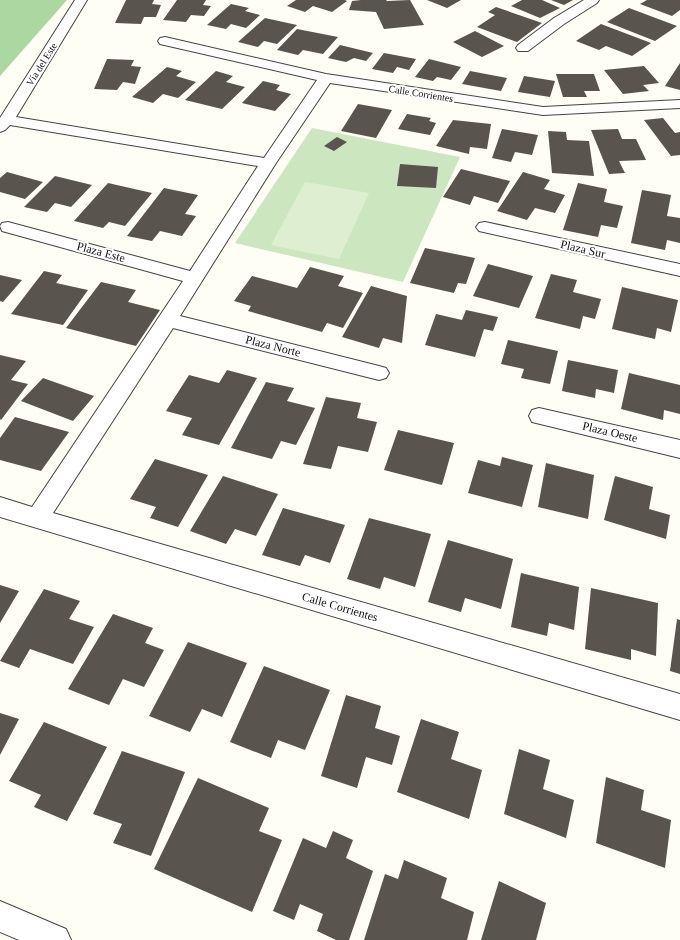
<svg xmlns="http://www.w3.org/2000/svg" width="680" height="940" viewBox="0 0 680 940" font-family="'Times New Roman',serif">
	<style>
		.green { fill: #cce7c0 }
		.forest { fill: #add7a1 }
		.pitch { fill: #deefd1 }
		.building { fill: #59544e }
		.lines { fill: none; stroke-linecap: round; stroke-linejoin: round }
		.minor-casing { stroke: #444; stroke-width: 2 }
		.minor { fill: #fff; fill-rule: evenodd }
		.labels { text-anchor: middle; stroke-width: 4; stroke-linejoin: round; paint-order: stroke }
		.far-street-label { font-size: 10px; fill: #111; stroke: #fff }
		.street-label { font-size: 12px; fill: #111; stroke: #fff }
	</style>
	<rect width="100%" height="100%" fill="#fefef5"/>
	<path class="green" d="M 312,128 L 460,157 L 403,282 L 235,243 Z"/>
	<path class="forest" d="M 0,0 L 67,0 L 0,76 Z"/>
	<path class="pitch" d="M 305,182 L 369,193 L 339,259 L 271,245 Z"/>
	<g class="building">
		<path d="M 126,0 L 154,0 L 152,4 L 161,5 L 156,17 L 144,17 L 141,24 L 115,23 Z"/>
		<path d="M 177,0 L 206,0 L 203,5 L 211,6 L 204,16 L 191,15 L 186,22 L 163,20 Z"/>
		<path d="M 296,0 L 345,0 L 347,1 L 332,12 L 313,6 L 305,12 L 287,6 Z"/>
		<path d="M 361,0 L 386,0 L 387,1 L 410,0 L 424,25 L 384,29 L 376,12 L 349,10 L 352,1 Z"/>
		<path d="M 427,0 L 461,0 L 447,8 Z"/>
		<path d="M 522,0 L 542,0 L 560,8 L 540,18 L 511,6 Z"/>
		<path d="M 551,0 L 573,0 L 564,5 Z"/>
		<path d="M 647,0 L 680,0 L 680,10 L 672,16 L 640,4 Z"/>
		<path d="M 231,4 L 249,8 L 245,11 L 260,15 L 246,28 L 231,24 L 226,29 L 207,25 Z"/>
		<path d="M 496,7 L 542,23 L 517,42 L 477,27 L 495,15 L 488,12 Z"/>
		<path d="M 629,8 L 677,26 L 655,41 L 607,22 Z"/>
		<path d="M 265,18 L 297,25 L 277,44 L 264,41 L 258,47 L 238,42 Z"/>
		<path d="M 601,24 L 651,43 L 632,56 L 606,46 L 599,50 L 576,41 Z"/>
		<path d="M 297,29 L 338,37 L 323,54 L 303,50 L 298,55 L 277,50 Z"/>
		<path d="M 475,31 L 504,46 L 482,57 L 453,42 Z"/>
		<path d="M 340,45 L 373,53 L 366,61 L 354,58 L 346,62 L 328,58 Z"/>
		<path d="M 384,53 L 416,59 L 409,70 L 397,67 L 393,73 L 372,69 Z"/>
		<path d="M 107,59 L 134,60 L 131,66 L 141,67 L 135,84 L 123,82 L 117,90 L 94,89 Z"/>
		<path d="M 429,59 L 461,67 L 451,80 L 437,77 L 433,81 L 415,77 Z"/>
		<path d="M 680,63 L 680,90 L 665,86 Z"/>
		<path d="M 644,66 L 659,83 L 643,85 L 649,91 L 623,94 L 604,70 Z"/>
		<path d="M 167,67 L 182,71 L 176,76 L 196,82 L 178,98 L 163,94 L 153,103 L 132,97 Z"/>
		<path d="M 216,71 L 233,76 L 226,82 L 245,87 L 222,109 L 185,100 Z"/>
		<path d="M 470,71 L 507,78 L 501,91 L 462,84 Z"/>
		<path d="M 556,74 L 594,74 L 600,91 L 584,91 L 587,97 L 563,97 Z"/>
		<path d="M 524,76 L 555,81 L 550,97 L 518,92 Z"/>
		<path d="M 263,81 L 280,85 L 276,90 L 291,94 L 275,111 L 242,103 Z"/>
		<path d="M 358,104 L 392,110 L 376,138 L 341,131 Z"/>
		<path d="M 407,114 L 431,118 L 429,121 L 436,123 L 430,135 L 398,129 Z"/>
		<path d="M 663,118 L 675,133 L 680,132 L 680,155 L 671,156 L 644,120 Z"/>
		<path d="M 453,120 L 491,124 L 487,149 L 470,147 L 469,154 L 436,146 Z"/>
		<path d="M 502,129 L 538,135 L 532,155 L 515,152 L 511,162 L 492,158 Z"/>
		<path d="M 618,129 L 622,139 L 636,139 L 646,160 L 619,161 L 625,173 L 609,174 L 591,130 Z"/>
		<path d="M 548,131 L 566,132 L 567,140 L 589,141 L 594,176 L 552,173 Z"/>
		<path d="M 337,137 L 347,142 L 334,151 L 324,146 Z"/>
		<path d="M 400,164 L 438,167 L 436,188 L 397,186 Z"/>
		<path d="M 461,169 L 510,181 L 498,203 L 474,196 L 470,205 L 443,197 Z"/>
		<path d="M 7,172 L 43,182 L 25,199 L 0,192 L 0,178 Z"/>
		<path d="M 523,172 L 550,180 L 544,189 L 565,195 L 555,213 L 535,208 L 527,220 L 497,211 Z"/>
		<path d="M 55,176 L 92,185 L 71,207 L 55,203 L 47,212 L 24,207 Z"/>
		<path d="M 108,183 L 152,193 L 125,226 L 109,222 L 103,228 L 74,221 Z"/>
		<path d="M 578,183 L 607,189 L 604,202 L 623,206 L 617,228 L 601,225 L 598,237 L 563,230 Z"/>
		<path d="M 164,188 L 198,195 L 185,214 L 196,216 L 182,236 L 160,231 L 152,241 L 127,236 Z"/>
		<path d="M 642,190 L 671,195 L 667,216 L 680,218 L 680,243 L 667,240 L 665,250 L 631,243 Z"/>
		<path d="M 425,248 L 475,258 L 466,284 L 458,283 L 454,293 L 410,283 Z"/>
		<path d="M 488,264 L 533,276 L 519,308 L 473,296 Z"/>
		<path d="M 310,267 L 344,276 L 338,286 L 363,293 L 343,328 L 327,323 L 322,332 L 248,311 L 251,306 L 234,301 L 252,276 L 297,288 Z"/>
		<path d="M 44,271 L 62,275 L 56,283 L 88,290 L 63,325 L 11,314 Z"/>
		<path d="M 551,274 L 577,280 L 573,292 L 601,299 L 595,319 L 583,316 L 580,329 L 535,318 Z"/>
		<path d="M 0,275 L 22,280 L 3,302 L 0,301 Z"/>
		<path d="M 101,282 L 136,290 L 128,302 L 160,310 L 136,346 L 66,328 Z"/>
		<path d="M 371,286 L 407,296 L 402,343 L 383,338 L 379,348 L 342,337 Z"/>
		<path d="M 622,287 L 678,300 L 671,332 L 657,328 L 655,339 L 612,329 Z"/>
		<path d="M 466,310 L 498,317 L 493,331 L 484,329 L 475,357 L 425,345 L 436,314 L 462,320 Z"/>
		<path d="M 508,340 L 558,351 L 550,384 L 521,378 L 524,369 L 501,364 Z"/>
		<path d="M 0,355 L 26,361 L 11,380 L 28,384 L 1,420 L 0,419 Z"/>
		<path d="M 568,360 L 618,370 L 614,393 L 596,389 L 595,398 L 562,391 Z"/>
		<path d="M 227,370 L 257,378 L 219,445 L 182,435 L 192,418 L 166,411 L 189,375 L 219,383 Z"/>
		<path d="M 629,373 L 680,385 L 680,414 L 664,410 L 663,420 L 621,409 Z"/>
		<path d="M 43,378 L 94,396 L 73,421 L 21,401 Z"/>
		<path d="M 266,382 L 294,388 L 287,401 L 315,408 L 296,445 L 281,441 L 272,459 L 231,448 Z"/>
		<path d="M 326,397 L 361,403 L 357,418 L 377,422 L 368,452 L 338,446 L 331,469 L 303,464 Z"/>
		<path d="M 15,417 L 69,432 L 41,471 L 0,460 L 0,438 Z"/>
		<path d="M 398,430 L 454,443 L 442,485 L 384,470 Z"/>
		<path d="M 502,457 L 533,465 L 522,507 L 468,493 L 478,460 L 500,466 Z"/>
		<path d="M 155,459 L 208,475 L 178,527 L 150,518 L 156,507 L 130,499 Z"/>
		<path d="M 546,463 L 594,475 L 588,519 L 538,507 Z"/>
		<path d="M 223,476 L 278,494 L 256,536 L 235,529 L 226,544 L 190,531 Z"/>
		<path d="M 615,476 L 653,487 L 649,509 L 670,515 L 666,539 L 604,520 Z"/>
		<path d="M 283,508 L 345,525 L 330,563 L 305,555 L 300,566 L 262,555 Z"/>
		<path d="M 369,518 L 431,534 L 415,587 L 384,577 L 380,589 L 347,579 Z"/>
		<path d="M 448,540 L 513,559 L 501,609 L 465,598 L 461,612 L 428,602 Z"/>
		<path d="M 521,573 L 579,587 L 574,630 L 549,623 L 547,636 L 511,627 Z"/>
		<path d="M 0,585 L 19,591 L 0,623 Z"/>
		<path d="M 591,588 L 658,603 L 656,656 L 631,649 L 631,660 L 585,649 Z"/>
		<path d="M 44,589 L 80,601 L 69,619 L 94,627 L 73,664 L 30,649 L 19,668 L 0,661 Z"/>
		<path d="M 113,614 L 153,628 L 145,643 L 164,650 L 144,687 L 123,679 L 109,705 L 68,689 Z"/>
		<path d="M 677,619 L 680,620 L 680,674 L 670,671 Z"/>
		<path d="M 188,642 L 247,663 L 222,717 L 202,709 L 190,732 L 149,716 Z"/>
		<path d="M 264,666 L 330,690 L 305,750 L 278,740 L 271,758 L 230,742 Z"/>
		<path d="M 346,695 L 381,706 L 375,728 L 400,736 L 392,765 L 366,757 L 357,788 L 321,776 Z"/>
		<path d="M 0,713 L 19,719 L 0,755 Z"/>
		<path d="M 421,719 L 459,732 L 451,759 L 482,770 L 469,819 L 397,792 Z"/>
		<path d="M 44,722 L 107,747 L 67,821 L 34,807 L 41,795 L 9,781 Z"/>
		<path d="M 519,749 L 550,760 L 543,789 L 574,800 L 566,838 L 504,814 Z"/>
		<path d="M 122,751 L 185,772 L 151,856 L 113,843 L 122,824 L 93,814 Z"/>
		<path d="M 606,777 L 644,790 L 641,810 L 671,820 L 665,868 L 596,843 Z"/>
		<path d="M 198,778 L 269,808 L 259,831 L 282,840 L 252,912 L 154,869 Z"/>
		<path d="M 333,831 L 353,840 L 346,858 L 373,871 L 349,940 L 336,940 L 317,931 L 323,914 L 300,904 L 294,920 L 273,911 L 303,838 L 326,848 Z"/>
		<path d="M 404,860 L 447,878 L 441,898 L 474,912 L 467,940 L 364,940 L 385,874 L 398,879 Z"/>
		<path d="M 499,881 L 546,903 L 536,940 L 481,940 Z"/>
	</g>
	<g class="lines">
		<defs>
			<g id="minor">
				<path d="M 75,0 L 87,0 L 16,117 L 264,158 L 317,80 L 160,44 L 158,41 L 160,38 L 165,37 L 326,74 L 543,107 L 680,100 L 680,108 L 543,115 L 330,83 L 276,163 L 180,316 L 379,366 L 386,368 L 389,373 L 386,378 L 379,380 L 173,328 L 53,513 L 680,694 L 680,720 L 0,517 L 0,497 L 32,507 L 183,281 L 2,231 L 0,226 L 2,223 L 8,222 L 190,271 L 258,166 L 10,125 L 5,130 L 0,132 L 0,118 Z"/>
				<path d="M 584,0 L 599,0 L 597,3 L 564,24 L 528,51 L 518,51 L 516,48 L 518,45 L 554,18 Z"/>
				<path d="M 485,222 L 680,264 L 680,276 L 479,231 L 476,227 L 479,223 Z"/>
				<path d="M 539,408 L 680,440 L 680,458 L 532,422 L 529,416 L 532,410 Z"/>
				<path d="M 0,901 L 66,929 L 71,940 L 19,940 L 0,932 Z"/>
			</g>
		</defs>
		<use href="#minor" class="minor-casing"/>
		<use href="#minor" class="minor"/>
	</g>
	<g class="labels">
		<g class="far-street-label">
			<text transform="translate(41 64) rotate(-58)" y="4">Vía del Este</text>
			<text transform="translate(421 93) rotate(9)" y="4">Calle Corrientes</text>
		</g>
		<g class="street-label">
			<text transform="translate(583 249) rotate(13)" y="4">Plaza Sur</text>
			<text transform="translate(101 252) rotate(15)" y="4">Plaza Este</text>
			<text transform="translate(273 346) rotate(14)" y="4">Plaza Norte</text>
			<text transform="translate(610 432) rotate(13)" y="4">Plaza Oeste</text>
			<text transform="translate(340 607) rotate(16)" y="4">Calle Corrientes</text>
		</g>
	</g>
</svg>
